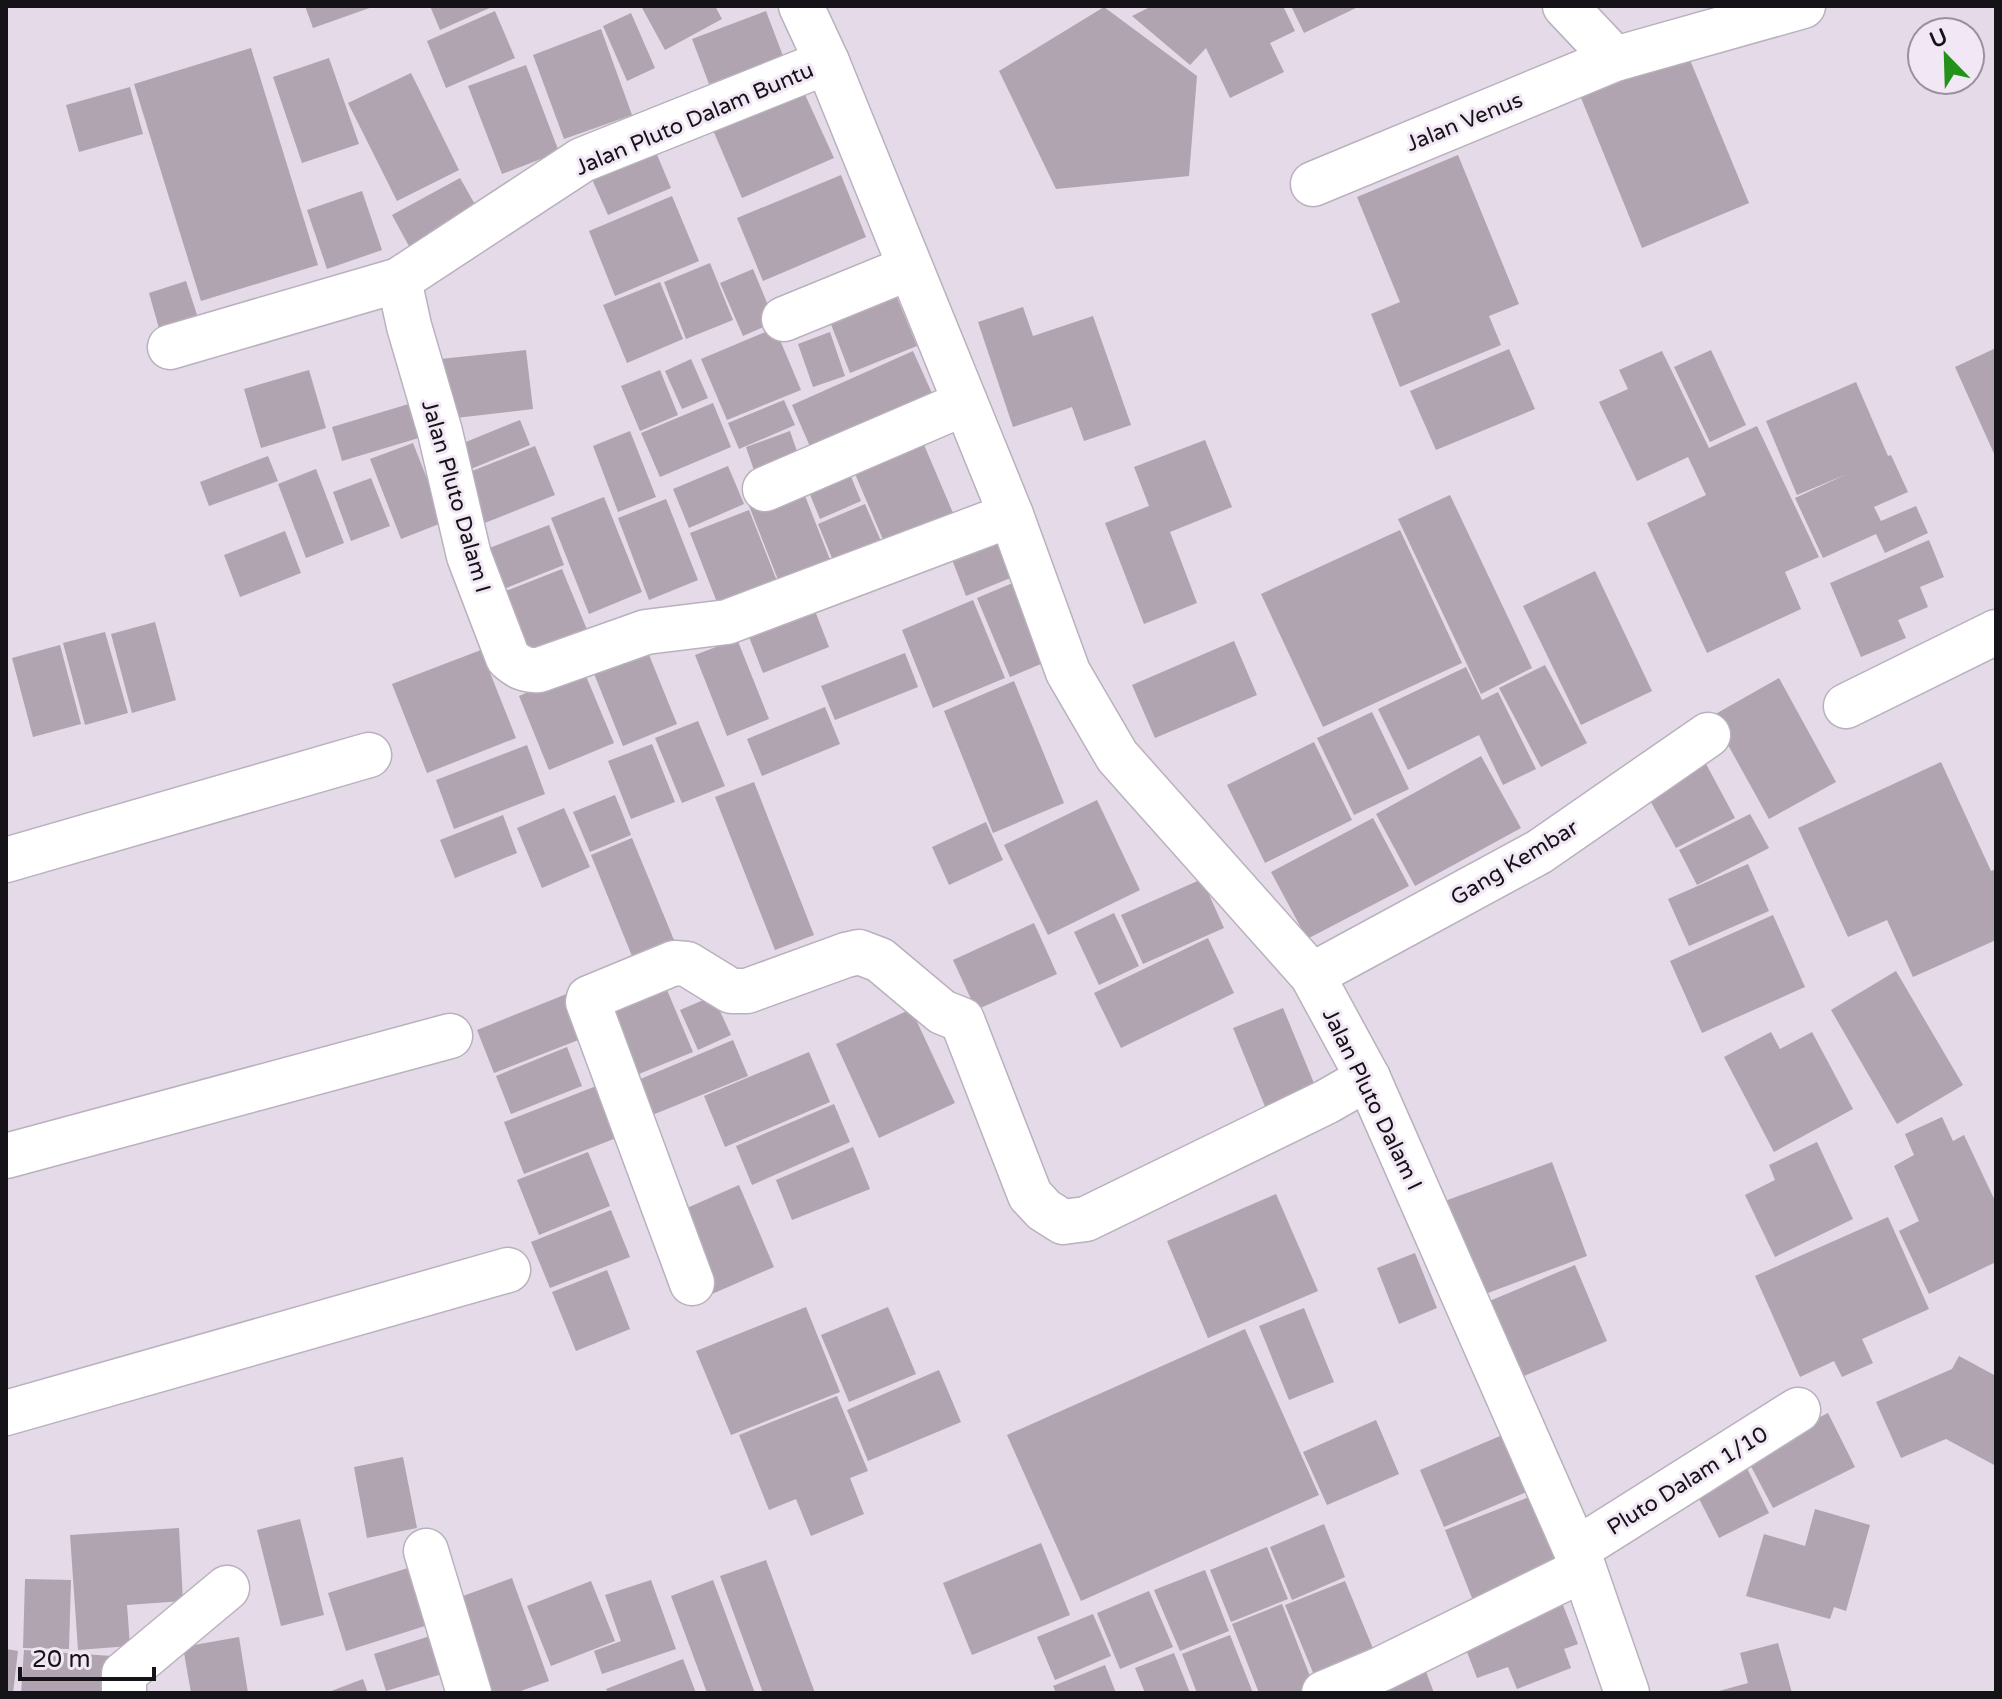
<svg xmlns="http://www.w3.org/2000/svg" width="2002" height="1699" viewBox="0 0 2002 1699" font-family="'Varela Round',sans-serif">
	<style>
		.building { fill: #afa4b0 }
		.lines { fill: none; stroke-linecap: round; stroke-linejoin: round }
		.minor-casing { stroke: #bab1be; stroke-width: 47 }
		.minor { stroke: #fff; stroke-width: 44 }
		.labels { text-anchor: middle; stroke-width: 6; stroke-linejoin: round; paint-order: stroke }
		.street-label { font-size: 22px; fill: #161318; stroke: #f1e7f5 }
	</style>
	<rect width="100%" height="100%" fill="#e4dae8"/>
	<g class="building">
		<path d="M 305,6 L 375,6 L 313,28 Z"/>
		<path d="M 430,6 L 494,6 L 440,30 Z"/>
		<path d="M 641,6 L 715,6 L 722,19 L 665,50 Z"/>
		<path d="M 1152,6 L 1283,6 L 1295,31 L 1270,43 L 1284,72 L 1230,98 L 1206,48 L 1190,65 L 1132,16 Z"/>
		<path d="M 1291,6 L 1360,6 L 1304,33 Z"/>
		<path d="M 1104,7 L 1197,76 L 1189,176 L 1056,189 L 999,71 Z"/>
		<path d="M 495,11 L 515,58 L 446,88 L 427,41 Z"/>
		<path d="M 766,11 L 783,56 L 709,84 L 692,39 Z"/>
		<path d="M 631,13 L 655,68 L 627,81 L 603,26 Z"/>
		<path d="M 601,29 L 632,115 L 564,139 L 533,55 Z"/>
		<path d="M 1683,43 L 1749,203 L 1642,248 L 1577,88 Z"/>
		<path d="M 251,48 L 318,265 L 201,301 L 134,84 Z"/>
		<path d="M 329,58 L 359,144 L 302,163 L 273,77 Z"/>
		<path d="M 526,65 L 559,152 L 502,174 L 468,86 Z"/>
		<path d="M 411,73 L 459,170 L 397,201 L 348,103 Z"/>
		<path d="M 797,77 L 834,158 L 742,198 L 707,116 Z"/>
		<path d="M 130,87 L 143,134 L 79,152 L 66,105 Z"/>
		<path d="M 650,138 L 671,188 L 608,215 L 586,166 Z"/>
		<path d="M 1458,155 L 1519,304 L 1489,316 L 1501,345 L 1400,387 L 1371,314 L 1400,302 L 1357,197 Z"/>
		<path d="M 841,175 L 866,237 L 763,281 L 737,218 Z"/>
		<path d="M 460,178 L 485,222 L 416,259 L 392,215 Z"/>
		<path d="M 362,191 L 382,250 L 327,269 L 307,210 Z"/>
		<path d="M 672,196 L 699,261 L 615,296 L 589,231 Z"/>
		<path d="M 710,263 L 733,320 L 686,339 L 664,282 Z"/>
		<path d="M 753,269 L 775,322 L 743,336 L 720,283 Z"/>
		<path d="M 186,281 L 201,327 L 162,339 L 149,293 Z"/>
		<path d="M 660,282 L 683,339 L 627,363 L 603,305 Z"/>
		<path d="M 891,283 L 917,346 L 850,373 L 825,309 Z"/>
		<path d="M 1023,307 L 1033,336 L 1093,316 L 1131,425 L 1084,441 L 1072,407 L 1013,427 L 978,322 Z"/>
		<path d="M 775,328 L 801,390 L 727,420 L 701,359 Z"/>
		<path d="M 830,332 L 845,376 L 813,387 L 798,344 Z"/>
		<path d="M 1996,348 L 1996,458 L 1955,367 Z"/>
		<path d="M 1509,349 L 1535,409 L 1436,450 L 1410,391 Z"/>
		<path d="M 526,350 L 533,409 L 447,419 L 440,359 Z"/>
		<path d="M 1711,350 L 1746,425 L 1710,442 L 1674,367 Z"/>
		<path d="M 913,351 L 940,411 L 818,465 L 792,405 Z"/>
		<path d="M 1662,351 L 1709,448 L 1757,426 L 1819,557 L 1785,572 L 1801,609 L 1707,653 L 1647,523 L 1706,495 L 1688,457 L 1637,481 L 1599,402 L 1628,389 L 1619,370 Z"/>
		<path d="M 691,359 L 708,398 L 682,409 L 665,371 Z"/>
		<path d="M 309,370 L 326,428 L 261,448 L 244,389 Z"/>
		<path d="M 660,370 L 678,415 L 640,431 L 621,386 Z"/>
		<path d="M 1856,382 L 1888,456 L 1891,455 L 1908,492 L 1874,507 L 1881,521 L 1916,506 L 1928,533 L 1885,553 L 1876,534 L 1823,558 L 1795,498 L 1847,474 L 1797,495 L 1766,421 Z"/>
		<path d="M 422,400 L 432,434 L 342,461 L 332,427 Z"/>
		<path d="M 784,400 L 795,425 L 739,449 L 728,423 Z"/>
		<path d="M 713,403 L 731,447 L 660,477 L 641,433 Z"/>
		<path d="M 520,420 L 530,445 L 461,473 L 451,448 Z"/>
		<path d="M 916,426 L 959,527 L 890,556 L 847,455 Z"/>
		<path d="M 630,431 L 656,497 L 618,512 L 593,446 Z"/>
		<path d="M 790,431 L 802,466 L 758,482 L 746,447 Z"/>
		<path d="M 1205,440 L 1232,507 L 1170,532 L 1197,603 L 1144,624 L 1105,523 L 1149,506 L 1134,467 Z"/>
		<path d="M 413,443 L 444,522 L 401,539 L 370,459 Z"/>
		<path d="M 535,446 L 555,495 L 482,524 L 462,475 Z"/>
		<path d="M 268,456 L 278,481 L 209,506 L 200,482 Z"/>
		<path d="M 843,457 L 861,501 L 820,519 L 802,475 Z"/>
		<path d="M 728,466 L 744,504 L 689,528 L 673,489 Z"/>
		<path d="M 316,469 L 344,543 L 306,558 L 278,484 Z"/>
		<path d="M 371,478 L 390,526 L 351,541 L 333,492 Z"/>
		<path d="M 798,478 L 836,575 L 784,595 L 746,498 Z"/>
		<path d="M 1450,495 L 1532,668 L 1481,694 L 1398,519 Z"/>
		<path d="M 604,497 L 642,592 L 589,614 L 551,518 Z"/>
		<path d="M 666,499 L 698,580 L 649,600 L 618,518 Z"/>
		<path d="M 865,504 L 887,555 L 839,575 L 818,524 Z"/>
		<path d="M 749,510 L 779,586 L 720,610 L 690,533 Z"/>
		<path d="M 549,525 L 564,565 L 491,594 L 474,554 Z"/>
		<path d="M 1400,530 L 1462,663 L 1323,727 L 1261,594 Z"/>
		<path d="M 285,531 L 301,573 L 240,597 L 224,555 Z"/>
		<path d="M 994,531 L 1013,577 L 966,596 L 948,549 Z"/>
		<path d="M 1929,540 L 1944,577 L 1920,587 L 1928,607 L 1898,620 L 1906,638 L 1861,657 L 1830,583 Z"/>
		<path d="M 562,569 L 588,632 L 520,660 L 493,596 Z"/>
		<path d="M 1595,571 L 1652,691 L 1581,725 L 1523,606 Z"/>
		<path d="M 1015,582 L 1048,661 L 1010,677 L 977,598 Z"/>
		<path d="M 810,598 L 829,647 L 763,673 L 744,624 Z"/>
		<path d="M 973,600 L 1005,678 L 933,708 L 902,630 Z"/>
		<path d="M 155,622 L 176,700 L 132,713 L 111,634 Z"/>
		<path d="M 105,632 L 128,713 L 85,725 L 63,643 Z"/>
		<path d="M 737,639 L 769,719 L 727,736 L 695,655 Z"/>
		<path d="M 1234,641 L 1257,695 L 1155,738 L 1132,685 Z"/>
		<path d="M 60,645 L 81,724 L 33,737 L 12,658 Z"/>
		<path d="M 645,645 L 677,724 L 623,746 L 591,666 Z"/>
		<path d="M 481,650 L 516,738 L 427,773 L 392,684 Z"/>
		<path d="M 905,653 L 918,687 L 835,720 L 821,686 Z"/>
		<path d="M 1545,665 L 1587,743 L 1541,767 L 1499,688 Z"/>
		<path d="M 1466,667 L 1482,700 L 1498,692 L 1536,769 L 1503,785 L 1479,735 L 1408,770 L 1378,709 Z"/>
		<path d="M 583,669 L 614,743 L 549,770 L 519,696 Z"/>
		<path d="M 1779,678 L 1836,782 L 1769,819 L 1712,716 Z"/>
		<path d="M 1014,681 L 1064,803 L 993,833 L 944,711 Z"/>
		<path d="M 825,707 L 840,744 L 762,776 L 747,739 Z"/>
		<path d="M 1372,712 L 1409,789 L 1354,815 L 1317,738 Z"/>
		<path d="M 698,721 L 725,786 L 682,803 L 655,738 Z"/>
		<path d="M 1314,742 L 1352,820 L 1265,863 L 1227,785 Z"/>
		<path d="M 652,744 L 675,802 L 631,819 L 608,761 Z"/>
		<path d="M 527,745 L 545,794 L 454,829 L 436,780 Z"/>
		<path d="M 1481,756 L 1521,828 L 1415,886 L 1376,814 Z"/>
		<path d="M 1705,762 L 1735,818 L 1676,848 L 1646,793 Z"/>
		<path d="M 1941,762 L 1991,871 L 1996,869 L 1996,940 L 1913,977 L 1887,920 L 1848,937 L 1798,828 Z"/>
		<path d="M 754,782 L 814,935 L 775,950 L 715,797 Z"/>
		<path d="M 615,795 L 631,835 L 590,852 L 573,812 Z"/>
		<path d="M 1097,800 L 1140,890 L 1048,935 L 1004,845 Z"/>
		<path d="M 564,808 L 590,867 L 542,888 L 517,828 Z"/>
		<path d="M 1750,814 L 1769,848 L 1697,885 L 1679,850 Z"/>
		<path d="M 503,815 L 517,853 L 455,878 L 440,840 Z"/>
		<path d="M 1373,818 L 1409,886 L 1307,939 L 1271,872 Z"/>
		<path d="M 986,822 L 1003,860 L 949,885 L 932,847 Z"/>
		<path d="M 632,838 L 676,945 L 634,961 L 591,855 Z"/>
		<path d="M 1748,864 L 1769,911 L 1689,946 L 1668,899 Z"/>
		<path d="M 1202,879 L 1224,928 L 1143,964 L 1121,915 Z"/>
		<path d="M 1114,913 L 1139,966 L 1099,985 L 1074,932 Z"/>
		<path d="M 1773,915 L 1805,987 L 1702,1033 L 1670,961 Z"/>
		<path d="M 1034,923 L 1057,974 L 976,1010 L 953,960 Z"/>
		<path d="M 1208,938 L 1234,993 L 1121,1048 L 1094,993 Z"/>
		<path d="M 1896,971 L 1963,1085 L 1897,1124 L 1831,1010 Z"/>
		<path d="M 662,978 L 693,1052 L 629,1078 L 598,1004 Z"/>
		<path d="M 569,993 L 586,1037 L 494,1073 L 477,1030 Z"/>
		<path d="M 713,996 L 731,1035 L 698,1050 L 680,1010 Z"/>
		<path d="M 1283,1008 L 1316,1088 L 1266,1109 L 1233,1028 Z"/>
		<path d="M 911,1009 L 955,1103 L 879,1138 L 836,1044 Z"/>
		<path d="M 1771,1032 L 1780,1049 L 1812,1032 L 1853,1109 L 1774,1152 L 1724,1057 Z"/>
		<path d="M 733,1040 L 748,1076 L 645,1118 L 631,1083 Z"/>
		<path d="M 567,1047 L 582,1086 L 511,1114 L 496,1076 Z"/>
		<path d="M 809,1052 L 830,1102 L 725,1147 L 704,1096 Z"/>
		<path d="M 604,1083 L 624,1135 L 524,1174 L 504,1122 Z"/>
		<path d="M 834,1104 L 850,1142 L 752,1185 L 736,1146 Z"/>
		<path d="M 1942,1117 L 1953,1141 L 1964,1135 L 1996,1203 L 1996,1262 L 1929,1294 L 1899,1231 L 1919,1221 L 1894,1166 L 1914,1155 L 1905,1134 Z"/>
		<path d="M 1817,1142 L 1853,1219 L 1775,1257 L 1745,1195 L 1775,1180 L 1769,1165 Z"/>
		<path d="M 853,1147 L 870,1189 L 792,1220 L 776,1180 Z"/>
		<path d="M 588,1152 L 610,1206 L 539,1235 L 517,1180 Z"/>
		<path d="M 1552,1162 L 1587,1256 L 1477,1297 L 1442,1202 Z"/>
		<path d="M 739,1185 L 774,1267 L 712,1294 L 678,1212 Z"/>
		<path d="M 1276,1194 L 1318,1291 L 1208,1338 L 1167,1241 Z"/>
		<path d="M 611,1210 L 630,1257 L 550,1288 L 531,1242 Z"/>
		<path d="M 1888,1217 L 1929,1309 L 1862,1339 L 1873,1363 L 1842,1377 L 1834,1361 L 1800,1377 L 1755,1276 Z"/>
		<path d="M 1415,1253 L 1437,1308 L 1399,1324 L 1377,1268 Z"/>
		<path d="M 1575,1265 L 1607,1341 L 1512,1381 L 1480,1305 Z"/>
		<path d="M 607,1270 L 630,1329 L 576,1351 L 552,1292 Z"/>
		<path d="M 806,1307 L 840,1392 L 731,1435 L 696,1351 Z"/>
		<path d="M 888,1307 L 916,1374 L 849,1402 L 821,1335 Z"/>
		<path d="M 1304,1308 L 1334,1382 L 1289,1400 L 1259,1326 Z"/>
		<path d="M 1245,1329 L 1319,1495 L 1081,1601 L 1007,1435 Z"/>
		<path d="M 1959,1356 L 1996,1376 L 1996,1466 L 1946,1439 L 1901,1458 L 1876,1402 L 1952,1369 Z"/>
		<path d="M 939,1370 L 961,1422 L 868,1461 L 847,1410 Z"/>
		<path d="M 837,1396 L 868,1471 L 850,1478 L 864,1514 L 811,1536 L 796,1499 L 769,1510 L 739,1435 Z"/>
		<path d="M 1828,1413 L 1855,1467 L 1773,1508 L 1745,1455 Z"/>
		<path d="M 1376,1420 L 1399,1474 L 1327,1505 L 1303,1452 Z"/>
		<path d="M 1512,1431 L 1536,1488 L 1444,1527 L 1420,1470 Z"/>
		<path d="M 403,1457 L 417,1528 L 367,1538 L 354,1467 Z"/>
		<path d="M 1742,1458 L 1769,1513 L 1719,1538 L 1691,1483 Z"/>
		<path d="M 1534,1495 L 1564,1574 L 1476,1608 L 1445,1530 Z"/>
		<path d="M 1815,1509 L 1870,1525 L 1846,1611 L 1834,1607 L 1830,1619 L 1746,1596 L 1764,1534 L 1805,1546 Z"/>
		<path d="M 300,1519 L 324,1615 L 281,1626 L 257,1530 Z"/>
		<path d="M 1324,1524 L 1345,1577 L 1292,1600 L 1270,1547 Z"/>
		<path d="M 179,1528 L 183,1601 L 127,1605 L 130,1646 L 78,1650 L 70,1535 Z"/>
		<path d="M 1041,1543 L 1070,1615 L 972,1655 L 943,1583 Z"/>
		<path d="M 1267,1547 L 1288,1599 L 1231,1622 L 1210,1570 Z"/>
		<path d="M 766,1560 L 815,1693 L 763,1693 L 720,1576 Z"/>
		<path d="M 408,1568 L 425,1626 L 346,1651 L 328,1593 Z"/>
		<path d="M 1205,1570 L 1229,1631 L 1180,1651 L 1154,1590 Z"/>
		<path d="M 512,1578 L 549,1681 L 515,1693 L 489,1693 L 455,1599 Z"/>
		<path d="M 25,1579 L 71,1580 L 69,1649 L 23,1648 Z"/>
		<path d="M 651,1580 L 676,1649 L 602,1674 L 594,1651 L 621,1641 L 605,1595 Z"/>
		<path d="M 713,1580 L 755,1693 L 707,1693 L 671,1596 Z"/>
		<path d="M 591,1581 L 615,1641 L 551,1666 L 527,1606 Z"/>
		<path d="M 1345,1581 L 1379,1663 L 1319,1687 L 1285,1605 Z"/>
		<path d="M 1149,1591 L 1173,1647 L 1120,1669 L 1097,1613 Z"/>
		<path d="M 1561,1600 L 1578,1644 L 1564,1649 L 1571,1668 L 1517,1689 L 1508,1667 L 1477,1678 L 1462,1639 Z"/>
		<path d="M 1282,1604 L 1315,1689 L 1305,1693 L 1259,1693 L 1232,1624 Z"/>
		<path d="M 1093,1614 L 1111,1656 L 1055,1680 L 1037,1637 Z"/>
		<path d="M 1230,1635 L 1253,1693 L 1197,1693 L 1182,1654 Z"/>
		<path d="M 430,1636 L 442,1674 L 386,1691 L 374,1654 Z"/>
		<path d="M 239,1637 L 248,1693 L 191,1693 L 183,1647 Z"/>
		<path d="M 1778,1643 L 1792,1693 L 1712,1693 L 1748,1683 L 1740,1653 Z"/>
		<path d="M 6,1649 L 18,1651 L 13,1693 L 6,1693 Z"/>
		<path d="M 24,1650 L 112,1656 L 110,1693 L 21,1693 Z"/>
		<path d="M 1174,1653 L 1190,1693 L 1145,1693 L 1135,1668 Z"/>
		<path d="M 683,1659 L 696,1693 L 608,1693 L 606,1689 Z"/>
		<path d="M 1105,1665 L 1116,1693 L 1056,1693 L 1053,1686 Z"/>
		<path d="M 1424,1666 L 1434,1693 L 1357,1693 Z"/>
		<path d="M 363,1679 L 368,1693 L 326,1693 Z"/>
	</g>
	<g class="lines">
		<defs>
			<g id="minor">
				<path d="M 801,6 L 827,62 L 1011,515 L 1068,672 L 1117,756 L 1312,975 L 1368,1078 L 1584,1569 L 1627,1693"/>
				<path d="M 1565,6 L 1615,59"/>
				<path d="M 1313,184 L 1615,59 L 1803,6"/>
				<path d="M 399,280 L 409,326 L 440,432 L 469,556 L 508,658 C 518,667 526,671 539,670 L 646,632 L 727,622 L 1011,515"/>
				<path d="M 784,319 L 909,268"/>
				<path d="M 170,347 L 399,280 L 582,160 L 827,62"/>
				<path d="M 765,489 L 965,403"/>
				<path d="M 1846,706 L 1996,632"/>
				<path d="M 6,860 L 369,755"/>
				<path d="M 1312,975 L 1539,852 L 1708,735"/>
				<path d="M 6,1156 L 450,1036"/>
				<path d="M 692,1283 L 588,1002 L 589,998 L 674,963 L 687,964 L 731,991 L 747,991 L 846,955 L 859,952 L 880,960 L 942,1012 L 962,1020 L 1030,1195 L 1044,1210 L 1063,1222 L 1086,1219 L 1326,1102 L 1368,1078"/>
				<path d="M 6,1413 L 508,1270"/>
				<path d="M 1576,1550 L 1798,1410"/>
				<path d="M 426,1551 L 469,1693"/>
				<path d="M 124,1693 L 124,1674 L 227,1588"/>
				<path d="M 1324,1693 L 1381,1669 L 1584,1569"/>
			</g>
		</defs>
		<use href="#minor" class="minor-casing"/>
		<use href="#minor" class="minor"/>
	</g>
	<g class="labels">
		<g class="street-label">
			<text transform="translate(694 118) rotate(-23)" y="8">Jalan Pluto Dalam Buntu</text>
			<text transform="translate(1464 121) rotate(-22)" y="8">Jalan Venus</text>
			<text transform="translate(457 496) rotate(74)" y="8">Jalan Pluto Dalam I</text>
			<text transform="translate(1514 862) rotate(-31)" y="8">Gang Kembar</text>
			<text transform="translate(1373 1099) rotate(64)" y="8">Jalan Pluto Dalam I</text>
			<text transform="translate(1687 1480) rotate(-32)" y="8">Pluto Dalam 1/10</text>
		</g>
	</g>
	<rect width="2002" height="1699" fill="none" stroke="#161318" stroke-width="16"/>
	<g transform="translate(1946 56) rotate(337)"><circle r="38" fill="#f1e7f5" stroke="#99929d" stroke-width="2"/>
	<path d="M0-6L14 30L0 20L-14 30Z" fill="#24911a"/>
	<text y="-12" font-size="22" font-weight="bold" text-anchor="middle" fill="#161318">U</text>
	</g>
	<path d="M20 1667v12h134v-12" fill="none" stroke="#161318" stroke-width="4"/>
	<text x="32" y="1667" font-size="24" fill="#161318" stroke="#f1e7f5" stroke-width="6" paint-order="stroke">20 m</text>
</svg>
